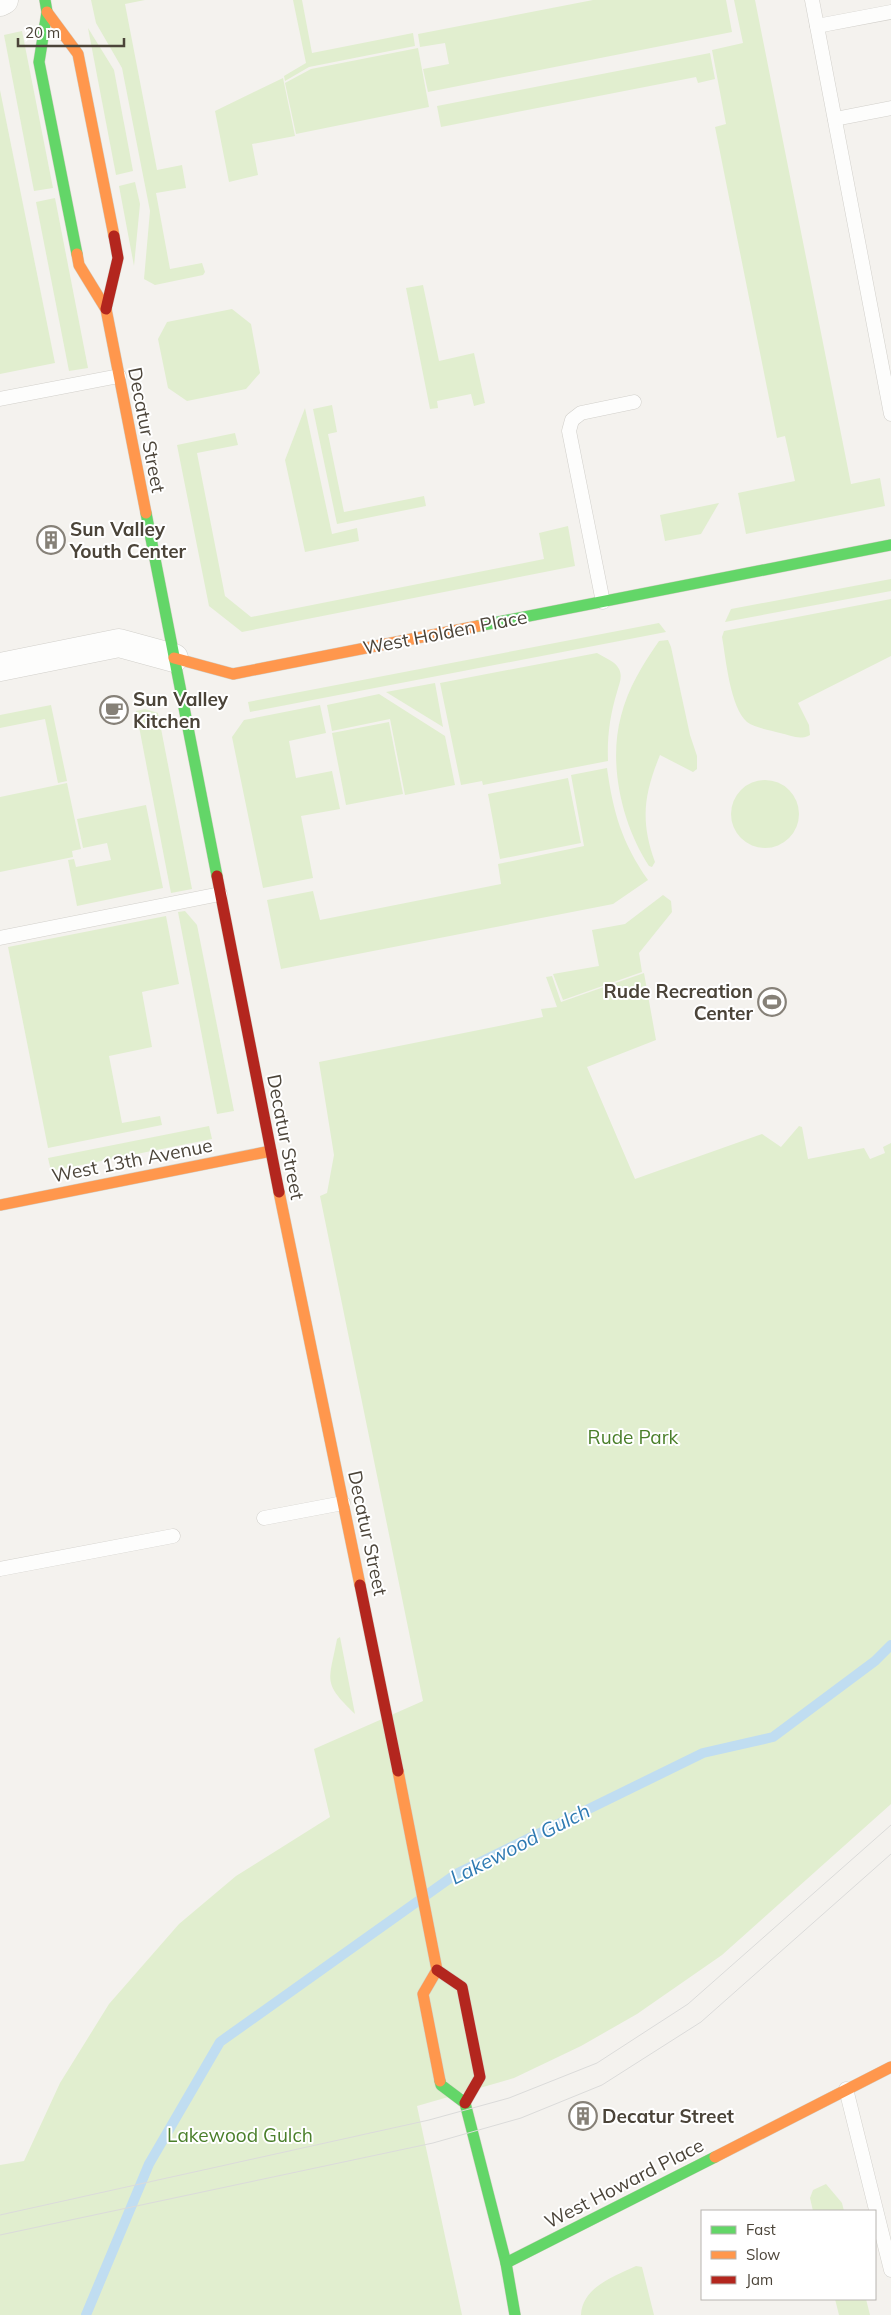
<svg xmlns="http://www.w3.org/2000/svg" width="891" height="2315" viewBox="0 0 891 2315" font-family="Mulish,sans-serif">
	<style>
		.green { fill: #e1eecf }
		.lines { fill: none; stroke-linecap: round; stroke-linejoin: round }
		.stream { stroke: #c0ddf1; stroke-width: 10 }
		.lane-casing { stroke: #d2d0cb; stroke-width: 15 }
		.street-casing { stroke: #d2d0cb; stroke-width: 29 }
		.fast-casing { stroke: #d3cfc5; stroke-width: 12 }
		.slow-casing { stroke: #d3cfc5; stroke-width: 12 }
		.jam-casing { stroke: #d3cfc5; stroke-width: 12 }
		.lane { stroke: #fdfdfc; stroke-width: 14 }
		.street { stroke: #fdfdfc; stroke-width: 28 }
		.fast { stroke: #63d668; stroke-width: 11 }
		.slow { stroke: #ff974d; stroke-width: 11 }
		.jam { stroke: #b3261e; stroke-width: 11 }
		.tram { stroke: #dbdbda; stroke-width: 1 }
		.labels { text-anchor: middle; stroke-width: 4; stroke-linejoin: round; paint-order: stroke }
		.street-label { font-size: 19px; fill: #4b4439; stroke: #fff }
		.poi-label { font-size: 19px; font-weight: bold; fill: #4b4439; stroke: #fff; text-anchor: start }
		.park-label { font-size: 19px; fill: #4a7f2a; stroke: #fff }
		.water-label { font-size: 20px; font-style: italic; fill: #2e7ab2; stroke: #fff }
	</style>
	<rect width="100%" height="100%" fill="#f4f2ee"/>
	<g class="green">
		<path d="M 91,0 L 145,0 L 125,4 L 157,170 L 182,165 L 186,188 L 156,193 L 170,269 L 202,263 L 205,272 L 203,275 L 155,285 L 144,279 L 150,211 L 122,68 L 96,23 Z"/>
		<path d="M 293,0 L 302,0 L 312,53 L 413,33 L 415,46 L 309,67 L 285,81 L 284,76 L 306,63 Z"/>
		<path d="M 593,0 L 726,0 L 732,32 L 428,92 L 423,69 L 449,64 L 445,43 L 420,47 L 418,34 Z"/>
		<path d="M 734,0 L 755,0 L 851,484 L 880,478 L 885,506 L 746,534 L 738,493 L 795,481 L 785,436 L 777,438 L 715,127 L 726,124 L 712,50 L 743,43 Z"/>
		<path d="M 88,28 L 114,70 L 133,171 L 116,175 Z"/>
		<path d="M 22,31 L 53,188 L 34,191 L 4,35 Z"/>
		<path d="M 418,48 L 429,107 L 296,134 L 285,83 L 311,69 Z"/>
		<path d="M 710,53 L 715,79 L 698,83 L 696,77 L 441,127 L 437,106 Z"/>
		<path d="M 283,78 L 295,136 L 252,144 L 258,175 L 229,182 L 215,111 Z"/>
		<path d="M 0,90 L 55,363 L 0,374 Z"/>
		<path d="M 135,182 L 140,204 L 134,266 L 119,186 Z"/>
		<path d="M 55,198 L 88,368 L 69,371 L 36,202 Z"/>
		<path d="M 423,285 L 439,361 L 474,353 L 485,403 L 474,406 L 471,394 L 437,401 L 438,408 L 430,409 L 406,288 Z"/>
		<path d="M 232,309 L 251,324 L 260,373 L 246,389 L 187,401 L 168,388 L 158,339 L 167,322 Z"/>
		<path d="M 332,405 L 337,432 L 328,434 L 344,512 L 424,496 L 426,506 L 337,524 L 313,409 Z"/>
		<path d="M 305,408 L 332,534 L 357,528 L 359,541 L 305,552 L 285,460 Z"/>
		<path d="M 235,433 L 238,445 L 197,453 L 225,596 L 251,617 L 544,559 L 539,533 L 568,526 L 575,566 L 242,632 L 209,606 L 177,445 Z"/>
		<path d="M 719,503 L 701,534 L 665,541 L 660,515 Z"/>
		<path d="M 891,579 L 891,591 L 725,622 L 731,609 Z"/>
		<path d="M 891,599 L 891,656 L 798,703 L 809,725 L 810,735 C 800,741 790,735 780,733 C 770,730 755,728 747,722 C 730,707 726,659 722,637 L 724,631 Z"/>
		<path d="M 659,623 L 666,632 L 250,712 L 248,702 Z"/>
		<path d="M 668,640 L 671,647 L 690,735 L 697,756 L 697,769 L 693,772 L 660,755 C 644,794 640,821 655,862 L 652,867 L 649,866 C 622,825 608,764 621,716 C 628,688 643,664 659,641 Z"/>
		<path d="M 597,653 C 605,658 615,661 619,669 C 623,677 619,684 617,692 C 610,715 607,737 608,761 L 483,785 L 482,781 L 461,785 L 440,683 Z"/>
		<path d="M 435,683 L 443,727 L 386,692 Z"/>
		<path d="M 379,694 L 445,736 L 455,785 L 405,795 L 390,719 L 332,731 L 327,705 Z"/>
		<path d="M 51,705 L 67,781 L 58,783 L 45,719 L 0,728 L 0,715 Z"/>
		<path d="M 320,705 L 326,733 L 289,741 L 296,778 L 332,771 L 340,809 L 301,816 L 313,878 L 263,888 L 232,737 L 244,720 Z"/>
		<path d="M 145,709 L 158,713 L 192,889 L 171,893 L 136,711 Z"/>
		<path d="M 389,722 L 403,794 L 346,805 L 332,733 Z"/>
		<path d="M 607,768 C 613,812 622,843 648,880 L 613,904 L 281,969 L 267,900 L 313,891 L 320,920 L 501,884 L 498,864 L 584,846 L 571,775 Z"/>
		<path d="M 568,778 L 581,843 L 500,859 L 488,794 Z"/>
		<circle cx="765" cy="814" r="34"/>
		<path d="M 67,783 L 81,849 L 72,851 L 73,857 L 0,872 L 0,797 Z"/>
		<path d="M 146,805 L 163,888 L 77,906 L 68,860 L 74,859 L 76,867 L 111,860 L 107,843 L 83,848 L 77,819 Z"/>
		<path d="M 663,895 L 671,901 L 672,912 L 639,953 L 642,972 L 563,1000 L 553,974 L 599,966 L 592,930 L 625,924 Z"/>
		<path d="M 185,911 L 197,925 L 234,1111 L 217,1114 L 178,912 Z"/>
		<path d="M 166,916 L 179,984 L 142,992 L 152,1047 L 109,1056 L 122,1123 L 160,1116 L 162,1125 L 48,1148 L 8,947 Z"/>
		<path d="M 644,973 L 656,1040 L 587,1067 L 635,1179 L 762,1134 L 781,1147 L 799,1126 L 802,1127 L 808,1159 L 864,1148 L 870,1159 L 885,1153 L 883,1147 L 891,1143 L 891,1804 L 722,1955 L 637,2014 L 581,2046 L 514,2078 L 417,2106 L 462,2315 L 0,2315 L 0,2165 L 24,2161 L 60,2083 L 109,2004 L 179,1924 L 236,1876 L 330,1817 L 314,1749 L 423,1701 L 320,1196 L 327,1193 L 334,1155 L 319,1062 L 543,1017 L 541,1009 L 557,1007 L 546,977 L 552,976 L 561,1002 Z"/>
		<path d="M 209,1126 L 212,1139 L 51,1171 L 48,1158 Z"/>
		<path d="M 340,1637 L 355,1714 C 322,1682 329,1682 337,1639 Z"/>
		<path d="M 826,2184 L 842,2203 L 844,2211 L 813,2211 L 810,2198 L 813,2190 Z"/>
		<path d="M 636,2266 L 642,2267 L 654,2315 L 581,2315 C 582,2287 615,2276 636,2266 Z"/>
		<path d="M 835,2299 L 866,2299 L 870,2315 L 839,2315 Z"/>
	</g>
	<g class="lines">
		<path class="stream" d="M 86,2315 L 149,2164 L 220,2042 L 456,1874 L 703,1753 L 773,1737 L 875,1661 L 891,1645"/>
		<defs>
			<g id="lane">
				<path d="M 812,0 L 891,414"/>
				<path d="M 817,26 L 891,12"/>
				<path d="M 835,119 L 891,108"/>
				<path d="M 0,399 L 119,376"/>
				<path d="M 603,602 L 569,431 L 572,420 L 581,413 L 634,402"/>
				<path d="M 0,938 L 220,894"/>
				<path d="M 264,1518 L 343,1503"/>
				<path d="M 0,1569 L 173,1536"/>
				<path d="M 846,2089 L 891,2270"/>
			</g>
			<g id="street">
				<path d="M 0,2 L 4,0"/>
				<path d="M 0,667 L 119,643 L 174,658"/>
			</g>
			<g id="fast">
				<path d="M 45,0 L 47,12 L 39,62 L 77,254"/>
				<path d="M 146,513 L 217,876"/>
				<path d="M 478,626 L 891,545"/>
				<path d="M 440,2081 L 441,2085 L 465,2103 L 506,2263 L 515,2315"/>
				<path d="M 506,2263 L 715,2157"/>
			</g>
			<g id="slow">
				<path d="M 47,12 L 78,54 L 114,236"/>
				<path d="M 77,254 L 79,265 L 106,309 L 146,513"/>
				<path d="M 174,658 L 233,674 L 478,626"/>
				<path d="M 279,1192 L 360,1585"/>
				<path d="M 0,1205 L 271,1151"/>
				<path d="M 398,1771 L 437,1970 L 423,1994 L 440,2081"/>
				<path d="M 715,2157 L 891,2067"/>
			</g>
			<g id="jam">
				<path d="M 106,309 L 118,258 L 114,236"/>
				<path d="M 217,876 L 279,1192"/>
				<path d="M 360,1585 L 398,1771"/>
				<path d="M 437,1970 L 462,1987 L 480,2077 L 465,2103"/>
			</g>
		</defs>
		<use href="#lane" class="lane-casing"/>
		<use href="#street" class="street-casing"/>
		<use href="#fast" class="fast-casing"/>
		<use href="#slow" class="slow-casing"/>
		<use href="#jam" class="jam-casing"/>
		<use href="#lane" class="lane"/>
		<use href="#street" class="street"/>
		<use href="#fast" class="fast"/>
		<use href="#slow" class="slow"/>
		<use href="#jam" class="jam"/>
		<g class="tram">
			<path d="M 0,2215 L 429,2120 L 509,2098 L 597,2063 L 688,2004 L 891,1825"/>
			<path d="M 0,2235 L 433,2143 L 521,2118 L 602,2085 L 701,2022 L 891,1854"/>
		</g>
	</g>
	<defs>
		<symbol id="building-ring" viewBox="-11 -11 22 22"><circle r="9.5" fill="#fff" stroke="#868178" stroke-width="1.5"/><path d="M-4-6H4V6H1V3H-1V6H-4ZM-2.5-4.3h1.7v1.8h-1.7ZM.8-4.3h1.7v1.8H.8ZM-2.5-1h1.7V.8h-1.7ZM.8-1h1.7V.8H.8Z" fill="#868178"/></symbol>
		<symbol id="cafe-ring" viewBox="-11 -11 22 22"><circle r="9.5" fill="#fff" stroke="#868178" stroke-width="1.5"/><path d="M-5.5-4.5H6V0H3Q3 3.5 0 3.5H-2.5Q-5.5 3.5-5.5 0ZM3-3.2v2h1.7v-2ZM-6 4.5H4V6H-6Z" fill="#868178"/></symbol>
		<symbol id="stadium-ring" viewBox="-11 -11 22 22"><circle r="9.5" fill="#fff" stroke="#868178" stroke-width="1.5"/><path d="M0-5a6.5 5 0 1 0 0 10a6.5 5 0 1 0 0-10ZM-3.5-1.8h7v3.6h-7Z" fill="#868178"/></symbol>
	</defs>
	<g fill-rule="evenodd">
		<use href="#building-ring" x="35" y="524" width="32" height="32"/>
		<use href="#cafe-ring" x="98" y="694" width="32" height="32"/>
		<use href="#stadium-ring" x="756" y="986" width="32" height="32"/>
		<use href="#building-ring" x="567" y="2100" width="32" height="32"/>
	</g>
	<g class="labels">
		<g class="street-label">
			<text transform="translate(147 430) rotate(79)" y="7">Decatur Street</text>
			<text transform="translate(445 632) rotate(-11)" y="7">West Holden Place</text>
			<text transform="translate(286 1137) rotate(79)" y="7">Decatur Street</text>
			<text transform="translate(132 1160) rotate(-11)" y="7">West 13th Avenue</text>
			<text transform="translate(368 1533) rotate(78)" y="7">Decatur Street</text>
			<text transform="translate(624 2183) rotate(-27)" y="7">West Howard Place</text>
		</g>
		<g class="poi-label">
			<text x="70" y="536">Sun Valley<tspan x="70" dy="22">Youth Center</tspan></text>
			<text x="133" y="706">Sun Valley<tspan x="133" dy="22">Kitchen</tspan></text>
			<text x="753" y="998" text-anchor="end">Rude Recreation<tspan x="753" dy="22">Center</tspan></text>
			<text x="602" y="2123">Decatur Street</text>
		</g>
		<g class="park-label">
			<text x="633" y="1444">Rude Park</text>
			<text x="240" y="2142">Lakewood Gulch</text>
		</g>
		<g class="water-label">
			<text transform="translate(520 1844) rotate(-27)" y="7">Lakewood Gulch</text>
		</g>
	</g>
	<rect x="701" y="2210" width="175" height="90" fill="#ffffff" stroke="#b7b4b0"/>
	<rect x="711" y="2226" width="25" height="8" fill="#63d668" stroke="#b7b4b0"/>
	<text x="746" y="2235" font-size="15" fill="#4b4439">Fast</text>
	<rect x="711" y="2251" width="25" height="8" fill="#ff974d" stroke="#b7b4b0"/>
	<text x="746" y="2260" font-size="15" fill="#4b4439">Slow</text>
	<rect x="711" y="2276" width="25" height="8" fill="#b3261e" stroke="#b7b4b0"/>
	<text x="746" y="2285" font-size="15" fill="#4b4439">Jam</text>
	<path d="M18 38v8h106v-8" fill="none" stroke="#4b4439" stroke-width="2.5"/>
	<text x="25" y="38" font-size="15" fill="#4b4439" stroke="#ffffff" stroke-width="4" paint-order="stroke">20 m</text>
</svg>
